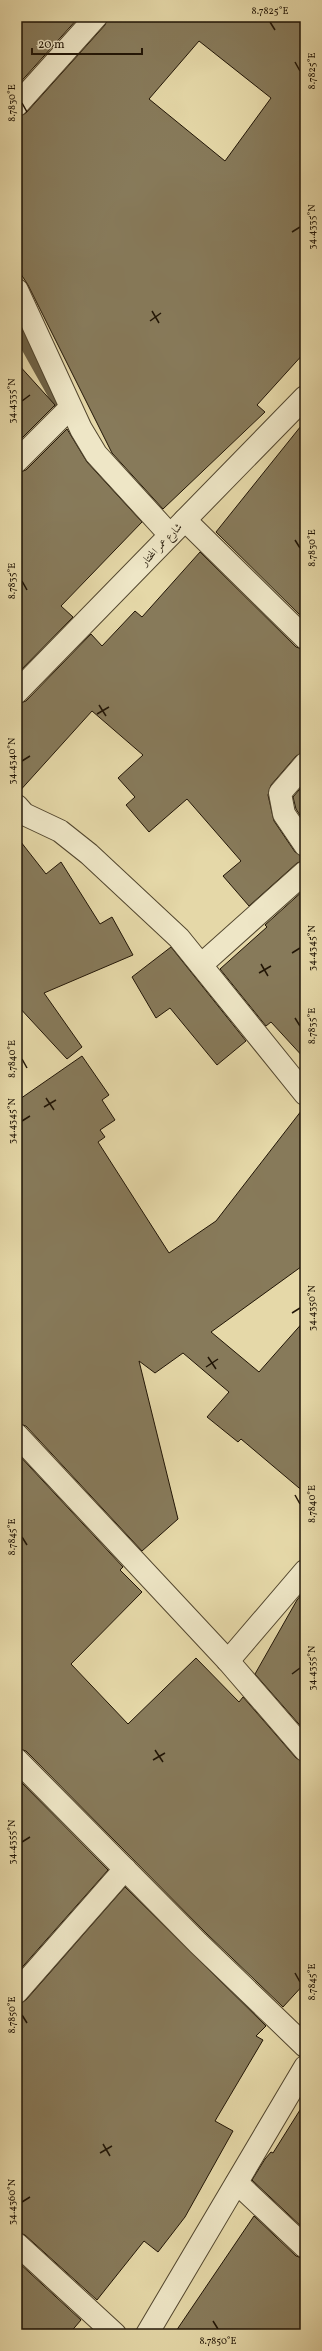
<svg xmlns="http://www.w3.org/2000/svg" width="322" height="2351" viewBox="0 0 322 2351" font-family="Vollkorn,Amiri,serif">
	<style>
		.lines { fill: none; stroke-linecap: round; stroke-linejoin: round }
		.stream { stroke: #6e6246; stroke-width: 11 }
		.building { fill: #877a5a; stroke: #211506; fill-rule: evenodd }
		.minor-casing { stroke: #52462e; stroke-width: 24 }
		.minor { stroke: #eee6c6; stroke-width: 22 }
		.ticks { fill: none; stroke: #211506; stroke-width: 1.5 }
		.labels { text-anchor: middle; stroke-width: 3.5; stroke-linejoin: round; paint-order: stroke }
		.street-label { font-size: 11px; fill: #211506; stroke: #eee6c6 }
		.neatline { fill: none; stroke: #211506; stroke-width: 1.5 }
		.ticks-label { font-size: 10px; text-anchor: middle; fill: #211506 }
	</style>
	<rect width="100%" height="100%" fill="#e5d8a8"/>
	<filter id="stains"><feTurbulence type="fractalNoise" baseFrequency=".005" numOctaves="4"/><feColorMatrix values="0 0 0 0 .2 0 0 0 0 .09 0 0 0 0 .02 0 0 0 .5 -.17"/></filter>
	<radialGradient id="worn" r=".72"><stop offset=".6" stop-color="#630" stop-opacity="0"/><stop offset="1" stop-color="#630" stop-opacity=".3"/></radialGradient>
	<g class="lines">
		<path class="stream" d="M 17,330 L 59,405"/>
	</g>
	<g class="building">
		<path d="M 17,17 L 79,17 L 17,86 Z"/>
		<path d="M 108,17 L 305,17 L 305,352 L 257,405 L 265,412 L 163,509 L 112,453 L 28,285 L 17,268 L 17,117 L 26,113 L 105,25 ZM 199,41 L 271,98 L 225,161 L 149,99 Z"/>
		<path d="M 17,363 L 55,405 L 17,443 Z"/>
		<path d="M 305,421 L 305,620 L 216,532 Z"/>
		<path d="M 67,429 L 87,462 L 142,522 L 61,606 L 73,617 L 17,674 L 17,473 L 26,470 Z"/>
		<path d="M 200,552 L 296,647 L 305,650 L 305,752 L 296,756 L 271,785 L 268,795 L 274,821 L 295,852 L 305,857 L 305,860 L 297,863 L 249,906 L 223,876 L 241,861 L 187,799 L 149,832 L 126,805 L 135,797 L 118,778 L 143,755 L 92,711 L 17,794 L 17,704 L 26,701 L 91,634 L 102,646 L 135,611 L 142,617 Z"/>
		<path d="M 305,783 L 305,823 L 296,809 L 293,797 Z"/>
		<path d="M 17,837 L 46,874 L 61,862 L 100,924 L 112,917 L 133,955 L 44,993 L 82,1047 L 67,1059 L 17,1005 Z"/>
		<path d="M 305,889 L 305,1059 L 271,1022 L 266,1026 L 220,969 L 267,927 L 265,925 Z"/>
		<path d="M 171,947 L 246,1041 L 217,1065 L 170,1008 L 156,1018 L 132,977 Z"/>
		<path d="M 82,1056 L 109,1095 L 102,1100 L 115,1120 L 100,1130 L 105,1137 L 98,1142 L 169,1253 L 216,1221 L 305,1106 L 305,1264 L 211,1332 L 259,1372 L 305,1320 L 305,1493 L 241,1439 L 238,1442 L 207,1417 L 229,1392 L 183,1353 L 155,1373 L 139,1361 L 178,1519 L 142,1551 L 26,1426 L 17,1423 L 17,1101 Z"/>
		<path d="M 17,1453 L 123,1567 L 120,1570 L 142,1592 L 71,1664 L 128,1724 L 196,1658 L 239,1702 L 243,1697 L 296,1758 L 305,1762 L 305,1983 L 283,2007 L 207,1934 L 26,1751 L 17,1748 Z"/>
		<path d="M 305,1590 L 305,1731 L 255,1674 L 297,1600 Z"/>
		<path d="M 17,1778 L 108,1870 L 17,1973 Z"/>
		<path d="M 125,1887 L 266,2026 L 256,2036 L 263,2040 L 215,2121 L 233,2131 L 185,2217 L 158,2252 L 144,2241 L 97,2300 L 25,2235 L 17,2232 L 17,2004 L 26,2000 Z"/>
		<path d="M 305,2102 L 305,2230 L 252,2180 L 265,2159 L 271,2152 L 273,2153 Z"/>
		<path d="M 254,2216 L 296,2256 L 305,2259 L 305,2334 L 174,2334 Z"/>
		<path d="M 17,2261 L 81,2320 L 69,2334 L 17,2334 Z"/>
	</g>
	<g class="lines">
		<defs>
			<g id="minor">
				<path d="M 17,105 L 96,17"/>
				<path d="M 17,290 L 81,429 L 96,454 L 170,535"/>
				<path d="M 17,461 L 70,408"/>
				<path d="M 185,520 L 305,638"/>
				<path d="M 17,692 L 305,397"/>
				<path d="M 305,764 L 280,793 L 284,814 L 305,845"/>
				<path d="M 17,806 L 24,814 L 60,831 L 89,854 L 179,938 L 305,1094"/>
				<path d="M 201,965 L 305,872"/>
				<path d="M 17,1435 L 228,1661 L 305,1750"/>
				<path d="M 228,1661 L 305,1571"/>
				<path d="M 17,1760 L 198,1943 L 305,2046"/>
				<path d="M 17,1992 L 125,1869"/>
				<path d="M 237,2183 L 305,2247"/>
				<path d="M 17,2244 L 115,2334"/>
				<path d="M 147,2334 L 305,2067"/>
			</g>
		</defs>
		<use href="#minor" class="minor-casing"/>
		<use href="#minor" class="minor"/>
	</g>
	<path class="ticks" d="M 270,22 L 275,30M 295,62 L 300,71M 22,103 L 27,112M 292,232 L 300,227M 152,311 L 159,323M 150,321 L 161,313M 22,401 L 30,395M 295,540 L 300,548M 22,581 L 27,590M 99,705 L 106,716M 97,714 L 109,707M 22,761 L 30,756M 292,953 L 300,948M 261,964 L 268,976M 259,973 L 271,966M 295,1018 L 300,1026M 22,1059 L 27,1068M 46,1098 L 54,1110M 44,1107 L 56,1100M 22,1121 L 30,1116M 292,1313 L 300,1308M 208,1357 L 216,1369M 206,1367 L 218,1359M 295,1495 L 300,1504M 22,1537 L 27,1545M 292,1674 L 300,1668M 155,1750 L 163,1762M 153,1760 L 165,1753M 22,1842 L 30,1837M 295,1973 L 300,1982M 22,2015 L 27,2023M 103,2144 L 110,2156M 100,2153 L 112,2146M 22,2202 L 30,2197M 213,2321 L 218,2329"/>
	<g class="labels">
		<g class="street-label">
			<text transform="translate(161 544) rotate(-46)" y="4">شارع عمر المختار</text>
		</g>
	</g>
	<rect width="322" height="2351" fill="none" stroke="#e5d8a8" stroke-width="44"/>
	<path d="M32 48v6h110v-6" fill="none" stroke="#211506" stroke-width="2"/>
	<text x="38" y="48" font-size="12" fill="#211506" stroke="#eee6c6" stroke-width="3" paint-order="stroke">20 m</text>
	<rect x="22" y="22" width="278" height="2307" class="neatline"/>
	<g class="ticks-label">
		<text x="270" y="14">8.7825°E</text>
		<text transform="translate(311 71) rotate(-90)" y="4">8.7825°E</text>
		<text transform="translate(11 103) rotate(-90)" y="4">8.7830°E</text>
		<text transform="translate(311 227) rotate(-90)" y="4">34.4335°N</text>
		<text transform="translate(11 401) rotate(-90)" y="4">34.4335°N</text>
		<text transform="translate(311 548) rotate(-90)" y="4">8.7830°E</text>
		<text transform="translate(11 581) rotate(-90)" y="4">8.7835°E</text>
		<text transform="translate(11 761) rotate(-90)" y="4">34.4340°N</text>
		<text transform="translate(311 948) rotate(-90)" y="4">34.4345°N</text>
		<text transform="translate(311 1026) rotate(-90)" y="4">8.7835°E</text>
		<text transform="translate(11 1059) rotate(-90)" y="4">8.7840°E</text>
		<text transform="translate(11 1121) rotate(-90)" y="4">34.4345°N</text>
		<text transform="translate(311 1308) rotate(-90)" y="4">34.4350°N</text>
		<text transform="translate(311 1504) rotate(-90)" y="4">8.7840°E</text>
		<text transform="translate(11 1537) rotate(-90)" y="4">8.7845°E</text>
		<text transform="translate(311 1668) rotate(-90)" y="4">34.4355°N</text>
		<text transform="translate(11 1842) rotate(-90)" y="4">34.4355°N</text>
		<text transform="translate(311 1982) rotate(-90)" y="4">8.7845°E</text>
		<text transform="translate(11 2015) rotate(-90)" y="4">8.7850°E</text>
		<text transform="translate(11 2202) rotate(-90)" y="4">34.4360°N</text>
		<text x="218" y="2344">8.7850°E</text>
	</g>
	<rect width="100%" height="100%" filter="url(#stains)"/>
	<rect width="100%" height="100%" fill="url(#worn)"/>
</svg>
